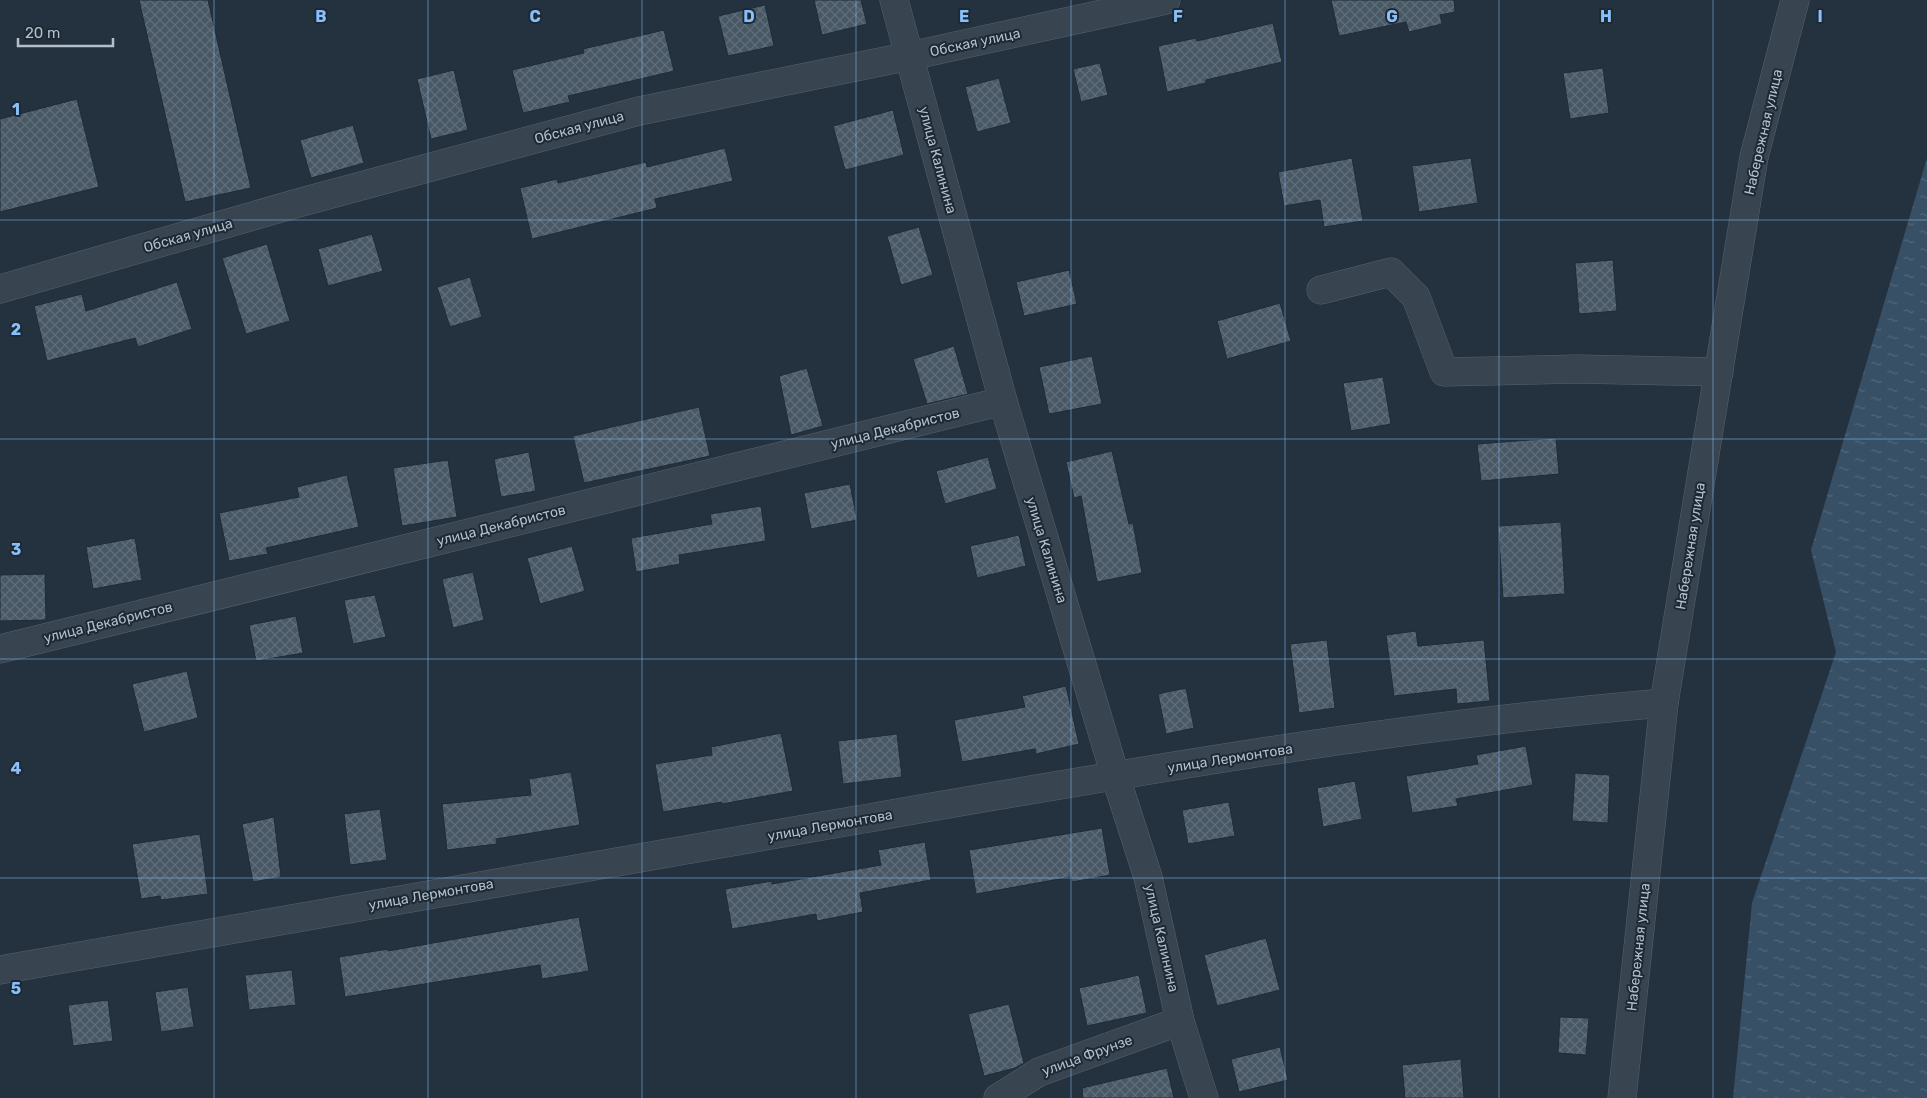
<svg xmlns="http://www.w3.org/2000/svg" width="1927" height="1098" viewBox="0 0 1927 1098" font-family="Rubik,sans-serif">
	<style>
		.water { fill: url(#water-ripples) }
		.building { fill: url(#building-cross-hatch); stroke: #1f2b36 }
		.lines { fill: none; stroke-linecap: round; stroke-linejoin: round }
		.minor-casing { stroke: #56626d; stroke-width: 29 }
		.minor { stroke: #38444f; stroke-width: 28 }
		.grid { fill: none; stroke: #89c0fa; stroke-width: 1; stroke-opacity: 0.55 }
		.labels { text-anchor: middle; stroke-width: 4; stroke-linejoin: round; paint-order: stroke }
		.street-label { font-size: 14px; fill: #b4bfca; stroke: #1d2934 }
		.grid-label { font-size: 16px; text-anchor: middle; font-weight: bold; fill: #89c0fa; stroke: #1d2934; stroke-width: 4; stroke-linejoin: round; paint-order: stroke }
	</style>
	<defs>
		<pattern id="water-ripples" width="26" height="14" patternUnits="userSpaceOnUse" patternTransform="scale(1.25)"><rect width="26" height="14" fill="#385066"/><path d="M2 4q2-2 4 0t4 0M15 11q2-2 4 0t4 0" fill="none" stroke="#52677b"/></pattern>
		<pattern id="building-cross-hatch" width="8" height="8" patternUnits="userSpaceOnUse" patternTransform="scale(1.25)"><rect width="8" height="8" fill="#485865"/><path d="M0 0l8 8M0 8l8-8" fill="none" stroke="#606e7a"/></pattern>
	</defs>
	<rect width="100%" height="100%" fill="#24323f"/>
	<path class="water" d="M 1927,158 L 1927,1098 L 1733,1098 L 1752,903 L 1836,652 L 1811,550 Z"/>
	<g class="building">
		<path d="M 139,0 L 208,0 L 251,188 L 185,202 Z"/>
		<path d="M 814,0 L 861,0 L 867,24 L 822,35 Z"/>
		<path d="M 1331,0 L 1454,0 L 1455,12 L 1440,15 L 1442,24 L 1409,32 L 1406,22 L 1339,36 Z"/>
		<path d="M 765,5 L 774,46 L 728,56 L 718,16 Z"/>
		<path d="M 1273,23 L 1282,62 L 1206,80 L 1206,83 L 1167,92 L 1158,46 L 1196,38 L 1197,41 Z"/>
		<path d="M 664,30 L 674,71 L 568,96 L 570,102 L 523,113 L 512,70 L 584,53 L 583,49 Z"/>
		<path d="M 1100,63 L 1108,95 L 1081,102 L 1073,69 Z"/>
		<path d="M 1603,68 L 1609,113 L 1570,119 L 1563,73 Z"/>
		<path d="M 454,70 L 468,130 L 431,139 L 417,79 Z"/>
		<path d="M 999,78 L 1011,123 L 977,132 L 965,87 Z"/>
		<path d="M 77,99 L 99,187 L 0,212 L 0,119 Z"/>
		<path d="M 893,110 L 904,155 L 845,170 L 833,126 Z"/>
		<path d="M 353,125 L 364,163 L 311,178 L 300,140 Z"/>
		<path d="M 725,148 L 733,181 L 655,199 L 657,208 L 532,239 L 520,188 L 557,179 L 558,183 L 646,162 L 647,167 Z"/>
		<path d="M 1352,158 L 1363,221 L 1324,227 L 1320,200 L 1284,206 L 1278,172 Z"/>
		<path d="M 1471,158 L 1478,203 L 1419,212 L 1412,166 Z"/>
		<path d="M 919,227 L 933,275 L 901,285 L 887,236 Z"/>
		<path d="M 372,234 L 383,271 L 328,286 L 318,249 Z"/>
		<path d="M 267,244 L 290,321 L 246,334 L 222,258 Z"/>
		<path d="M 1613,260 L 1617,311 L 1579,314 L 1575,263 Z"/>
		<path d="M 1069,270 L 1077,304 L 1024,316 L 1016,282 Z"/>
		<path d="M 470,277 L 482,317 L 450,327 L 437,287 Z"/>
		<path d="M 177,282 L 192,329 L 138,347 L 135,338 L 47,361 L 34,306 L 82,294 L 86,311 Z"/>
		<path d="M 1280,303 L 1291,341 L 1227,359 L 1217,321 Z"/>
		<path d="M 954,346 L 968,394 L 927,404 L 913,359 Z"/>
		<path d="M 1092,356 L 1102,404 L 1049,414 L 1039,367 Z"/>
		<path d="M 807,368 L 823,426 L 791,435 L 779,376 Z"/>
		<path d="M 1383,377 L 1391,424 L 1351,431 L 1343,383 Z"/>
		<path d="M 699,407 L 710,456 L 584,483 L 573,436 Z"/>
		<path d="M 1556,438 L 1559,474 L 1481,481 L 1477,444 Z"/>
		<path d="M 1112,451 L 1129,524 L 1133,523 L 1142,573 L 1097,582 L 1081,496 L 1074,498 L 1066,462 Z"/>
		<path d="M 529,452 L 536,491 L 501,497 L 494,459 Z"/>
		<path d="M 988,457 L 997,489 L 945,504 L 936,471 Z"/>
		<path d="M 448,460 L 457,517 L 402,526 L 393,468 Z"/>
		<path d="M 347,475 L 359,527 L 266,548 L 268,554 L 229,561 L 219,513 L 299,497 L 297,487 Z"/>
		<path d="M 850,484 L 857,520 L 811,529 L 804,493 Z"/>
		<path d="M 761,506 L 766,541 L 679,555 L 680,564 L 636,572 L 631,538 L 712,524 L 710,514 Z"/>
		<path d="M 1561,522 L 1565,594 L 1503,598 L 1498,526 Z"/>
		<path d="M 1019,535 L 1026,566 L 977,578 L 970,546 Z"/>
		<path d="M 135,538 L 142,580 L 93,589 L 86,547 Z"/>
		<path d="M 572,546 L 585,591 L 540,604 L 527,558 Z"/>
		<path d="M 473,572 L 484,620 L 453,628 L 442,579 Z"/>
		<path d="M 45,574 L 46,620 L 0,621 L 0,575 Z"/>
		<path d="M 375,595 L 386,637 L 353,644 L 344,600 Z"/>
		<path d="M 296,616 L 303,653 L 256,661 L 249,625 Z"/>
		<path d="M 1416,631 L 1418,646 L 1484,640 L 1490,701 L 1457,704 L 1456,689 L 1394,696 L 1386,635 Z"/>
		<path d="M 1327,640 L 1335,708 L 1299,713 L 1290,644 Z"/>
		<path d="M 187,671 L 198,718 L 144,732 L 132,684 Z"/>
		<path d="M 1066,686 L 1079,744 L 1036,754 L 1035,749 L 962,762 L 954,720 L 1025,707 L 1022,696 Z"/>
		<path d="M 1186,688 L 1194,728 L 1166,734 L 1158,694 Z"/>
		<path d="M 781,733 L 793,791 L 722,804 L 722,802 L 663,812 L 655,764 L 712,755 L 711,747 Z"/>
		<path d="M 897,734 L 902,777 L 843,784 L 838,741 Z"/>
		<path d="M 1526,746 L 1533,785 L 1456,799 L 1458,806 L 1412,813 L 1406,776 L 1478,764 L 1476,755 Z"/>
		<path d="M 571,772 L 580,825 L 496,839 L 497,844 L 447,850 L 442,804 L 531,795 L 529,779 Z"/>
		<path d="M 1575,773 L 1610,775 L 1608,823 L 1572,821 Z"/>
		<path d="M 1355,781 L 1362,819 L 1323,827 L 1317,788 Z"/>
		<path d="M 1229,802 L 1235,836 L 1188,844 L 1182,810 Z"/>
		<path d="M 380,809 L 387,860 L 350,865 L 344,814 Z"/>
		<path d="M 274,817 L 281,877 L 253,882 L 242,824 Z"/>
		<path d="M 1102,828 L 1110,875 L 1072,882 L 1071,877 L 976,894 L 969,850 Z"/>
		<path d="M 200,834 L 208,894 L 161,900 L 160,896 L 141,899 L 132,844 Z"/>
		<path d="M 925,842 L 931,880 L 860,893 L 863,912 L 817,921 L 816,914 L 732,929 L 725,889 L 772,881 L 772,884 L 881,865 L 878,850 Z"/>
		<path d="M 579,917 L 589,971 L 542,979 L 540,965 L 345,997 L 339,957 L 388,949 L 388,951 Z"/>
		<path d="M 1266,938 L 1280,990 L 1217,1006 L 1204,955 Z"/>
		<path d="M 292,970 L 296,1005 L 249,1010 L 245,975 Z"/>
		<path d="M 1139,975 L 1147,1013 L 1087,1026 L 1079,988 Z"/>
		<path d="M 188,987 L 194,1027 L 161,1032 L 155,992 Z"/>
		<path d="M 108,1000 L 113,1041 L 73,1046 L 68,1005 Z"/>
		<path d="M 1009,1004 L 1024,1063 L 1015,1068 L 984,1076 L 968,1014 Z"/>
		<path d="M 1560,1017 L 1589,1018 L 1586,1055 L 1558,1053 Z"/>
		<path d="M 1280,1047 L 1288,1080 L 1239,1092 L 1231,1059 Z"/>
		<path d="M 1461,1059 L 1464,1098 L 1405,1098 L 1402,1065 Z"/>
		<path d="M 1167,1068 L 1174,1098 L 1083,1098 L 1082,1088 Z"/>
	</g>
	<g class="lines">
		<defs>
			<g id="minor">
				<path d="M 894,0 L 1003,401 L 1115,775 L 1148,877 L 1180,1021 L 1204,1098"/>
				<path d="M 0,289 L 298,203 L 639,111 L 910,56 L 1166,0"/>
				<path d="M 1321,290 L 1391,272 L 1416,297 L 1444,372 L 1577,369 L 1719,372"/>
				<path d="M 0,649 L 1003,401"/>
				<path d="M 0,970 C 284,920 567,871 851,821 C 1121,774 1391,726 1664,703"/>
				<path d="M 998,1098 L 1039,1072 L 1180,1021"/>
				<path d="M 1622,1098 L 1664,703 L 1754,157 L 1795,0"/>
			</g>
		</defs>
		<use href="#minor" class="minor-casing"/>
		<use href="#minor" class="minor"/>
	</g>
	<path class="grid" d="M 214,0 L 214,1098M 428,0 L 428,1098M 642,0 L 642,1098M 856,0 L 856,1098M 1071,0 L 1071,1098M 1285,0 L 1285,1098M 1499,0 L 1499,1098M 1713,0 L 1713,1098M 0,220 L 1927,220M 0,439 L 1927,439M 0,659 L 1927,659M 0,878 L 1927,878"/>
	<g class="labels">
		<g class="street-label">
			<text transform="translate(975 42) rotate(-12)" y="5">Обская улица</text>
			<text transform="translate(579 127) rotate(-15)" y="5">Обская улица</text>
			<text transform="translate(1763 132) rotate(-77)" y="5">Набережная улица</text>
			<text transform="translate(938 160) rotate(75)" y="5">улица Калинина</text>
			<text transform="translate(188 235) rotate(-16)" y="5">Обская улица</text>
			<text transform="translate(895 428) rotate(-14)" y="5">улица Декабристов</text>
			<text transform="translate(501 525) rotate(-14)" y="5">улица Декабристов</text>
			<text transform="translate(1690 546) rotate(-81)" y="5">Набережная улица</text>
			<text transform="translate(1047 550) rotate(73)" y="5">улица Калинина</text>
			<text transform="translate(108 622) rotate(-14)" y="5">улица Декабристов</text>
			<text transform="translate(1230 758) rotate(-9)" y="5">улица Лермонтова</text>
			<text transform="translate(830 825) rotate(-10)" y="5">улица Лермонтова</text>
			<text transform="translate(431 894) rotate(-10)" y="5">улица Лермонтова</text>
			<text transform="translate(1162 938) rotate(77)" y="5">улица Калинина</text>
			<text transform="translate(1638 947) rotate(-84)" y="5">Набережная улица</text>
			<text transform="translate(1087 1055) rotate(-20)" y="5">улица Фрунзе</text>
		</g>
	</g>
	<g class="grid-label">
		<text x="321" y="22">B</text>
		<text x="535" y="22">C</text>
		<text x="749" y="22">D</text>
		<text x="964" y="22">E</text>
		<text x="1178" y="22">F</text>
		<text x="1392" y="22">G</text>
		<text x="1606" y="22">H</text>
		<text x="1820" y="22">I</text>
		<text x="16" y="115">1</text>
		<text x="16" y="335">2</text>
		<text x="16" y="555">3</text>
		<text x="16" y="774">4</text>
		<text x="16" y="994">5</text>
	</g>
	<path d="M18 38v8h95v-8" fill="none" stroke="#b4bfca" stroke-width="2.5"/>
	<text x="25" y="38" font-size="15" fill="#b4bfca" stroke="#1d2934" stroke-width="4" paint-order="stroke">20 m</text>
</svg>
